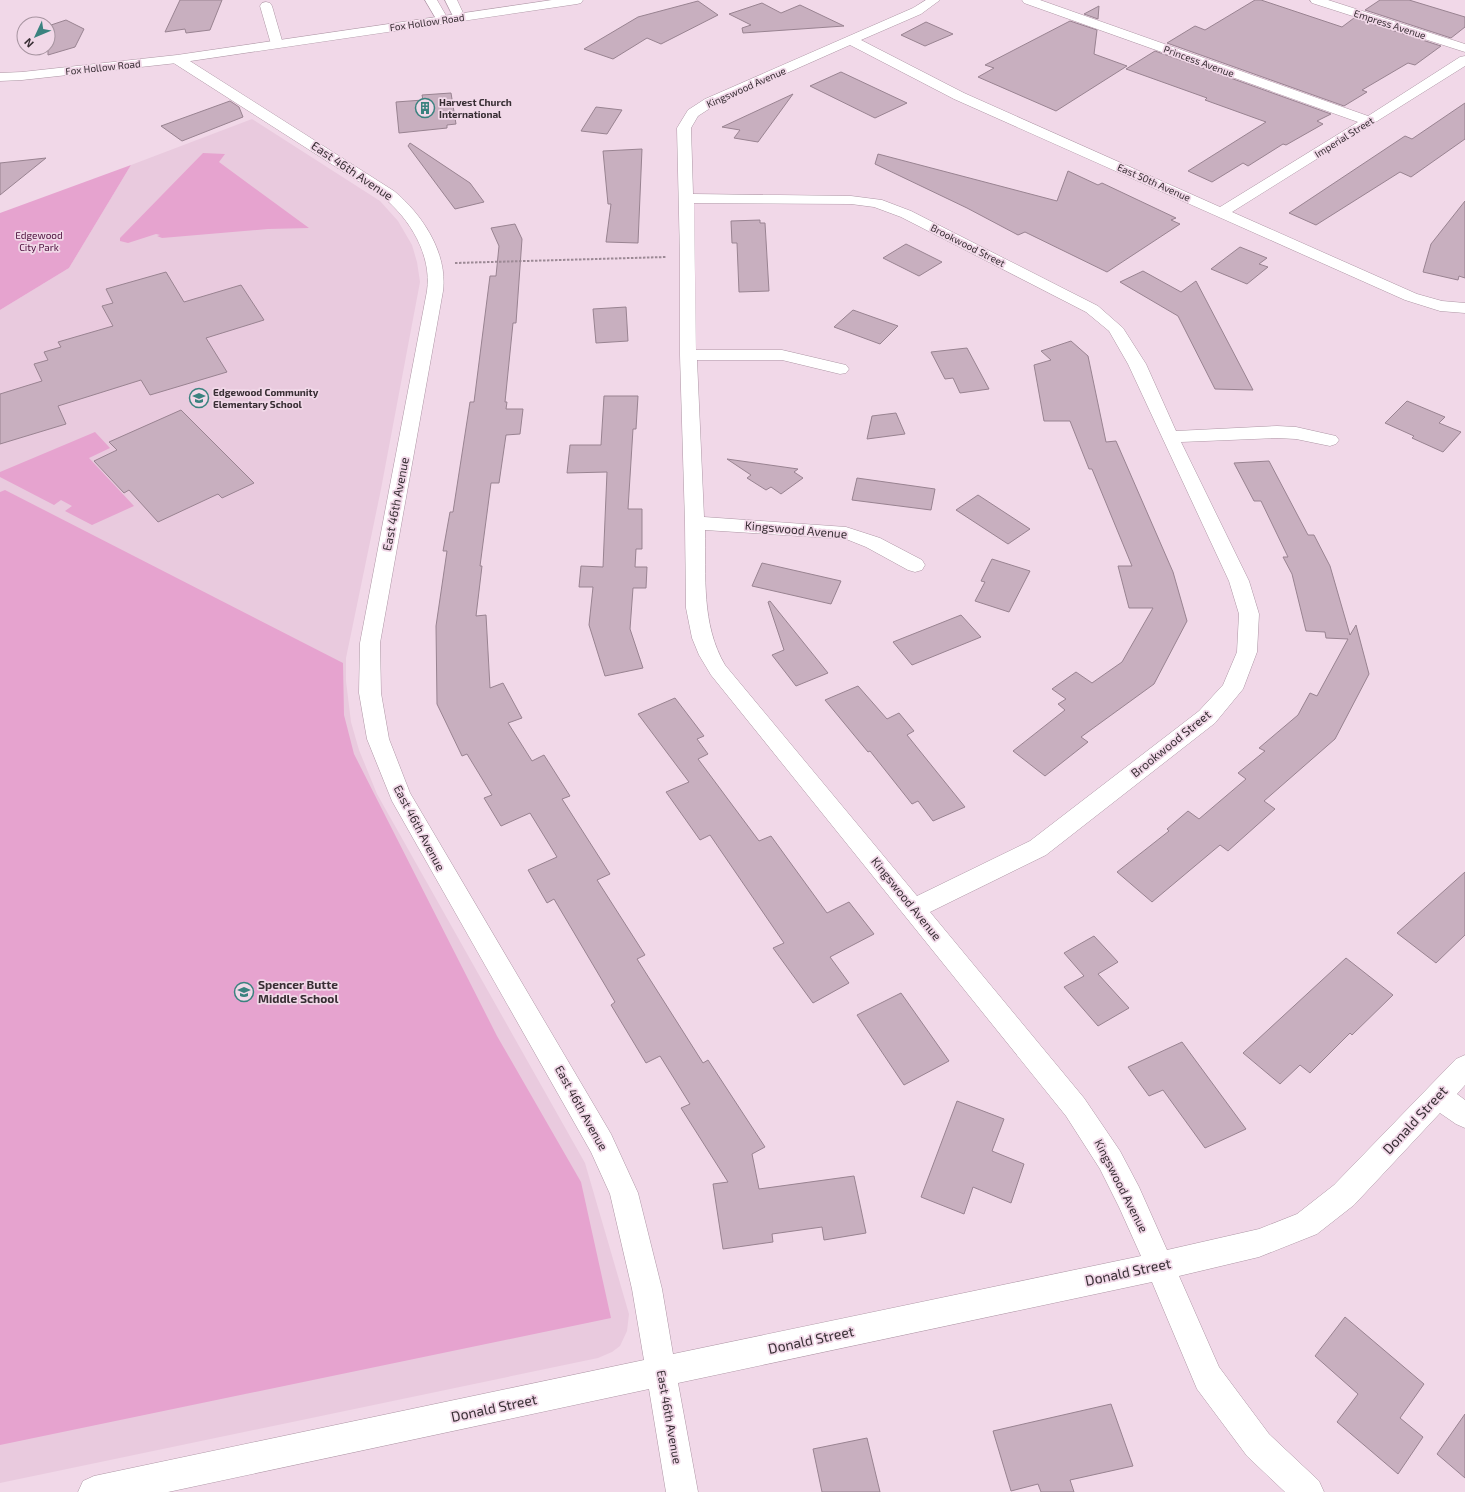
<svg xmlns="http://www.w3.org/2000/svg" width="1465" height="1492" viewBox="0 0 1465 1492" font-family="'Exo 2',sans-serif">
	<style>
		.built { fill: #e9cade }
		.green { fill: #e6a3cf }
		.building { fill: #c8afbf; stroke: #998391 }
		.lines { fill: none; stroke-linecap: round; stroke-linejoin: round }
		.minor-casing { stroke: #ae96a5; stroke-width: 1 }
		.major-casing { stroke: #ae96a5; stroke-width: 1 }
		.path { stroke: #9c8995; stroke-width: 2; stroke-dasharray: 2.5 1.5; stroke-linecap: butt }
		.minor { fill: #fff; fill-rule: evenodd }
		.major { fill: #fff; fill-rule: evenodd }
		.labels { text-anchor: middle; stroke-width: 3.5; stroke-linejoin: round; paint-order: stroke }
		.far-street-label { font-size: 10px; fill: #382e34; stroke: #f1d8e8 }
		.far-poi-label { font-size: 10px; font-weight: bold; fill: #382e34; stroke: #f1d8e8; text-anchor: start }
		.far-park-label { font-size: 10px; fill: #490c3a; stroke: #f1d8e8 }
		.street-label { font-size: 12px; fill: #382e34; stroke: #f1d8e8 }
		.poi-label { font-size: 12px; font-weight: bold; fill: #382e34; stroke: #f1d8e8; text-anchor: start }
		.near-street-label { font-size: 14px; fill: #382e34; stroke: #f1d8e8 }
	</style>
	<rect width="100%" height="100%" fill="#f1d8e8"/>
	<path class="built" d="M 252,119 L 380,201 L 398,221 L 412,245 L 417,262 L 420,282 L 381,489 L 346,658 L 346,681 L 351,722 L 359,750 L 377,794 L 585,1163 L 629,1314 L 627,1331 L 620,1346 L 612,1352 L 598,1358 L 0,1483 L 0,310 L 69,268 L 131,165 Z"/>
	<g class="green">
		<path d="M 203,153 L 225,154 L 219,162 L 309,228 L 268,229 L 162,238 L 157,236 L 160,235 L 156,234 L 128,243 L 120,241 L 120,238 Z"/>
		<path d="M 131,165 L 69,268 L 0,310 L 0,213 Z"/>
		<path d="M 95,432 L 110,448 L 89,458 L 134,506 L 92,525 L 65,511 L 72,506 L 61,500 L 54,505 L 0,477 L 0,472 Z"/>
		<path d="M 5,490 L 343,663 L 344,715 L 354,754 L 497,1036 L 581,1182 L 611,1318 L 0,1445 L 0,492 Z"/>
	</g>
	<g class="building">
		<path d="M 180,0 L 222,0 L 210,30 L 186,33 L 185,29 L 165,32 Z"/>
		<path d="M 1255,0 L 1261,0 L 1342,27 L 1354,18 L 1441,46 L 1415,65 L 1408,63 L 1362,90 L 1367,92 L 1344,106 L 1167,43 L 1195,26 L 1205,30 Z"/>
		<path d="M 1380,0 L 1409,0 L 1465,17 L 1465,27 L 1451,38 L 1365,10 Z"/>
		<path d="M 698,1 L 718,15 L 661,44 L 647,38 L 613,59 L 584,49 L 638,17 Z"/>
		<path d="M 762,3 L 781,13 L 800,5 L 844,26 L 743,33 L 742,28 L 751,25 L 729,14 Z"/>
		<path d="M 1099,6 L 1098,19 L 1084,14 Z"/>
		<path d="M 66,20 L 84,29 L 75,47 L 48,55 L 48,26 Z"/>
		<path d="M 1070,21 L 1097,30 L 1094,54 L 1127,66 L 1056,111 L 978,77 L 994,68 L 985,65 Z"/>
		<path d="M 926,22 L 953,34 L 925,46 L 901,35 Z"/>
		<path d="M 1155,51 L 1331,114 L 1317,121 L 1323,124 L 1286,145 L 1283,144 L 1248,166 L 1243,163 L 1212,182 L 1188,171 L 1266,122 L 1205,100 L 1207,98 L 1126,69 Z"/>
		<path d="M 841,72 L 907,103 L 875,118 L 810,86 Z"/>
		<path d="M 451,93 L 456,124 L 447,125 L 447,128 L 399,133 L 396,102 L 423,100 L 422,95 Z"/>
		<path d="M 793,94 L 758,142 L 734,138 L 740,130 L 722,127 Z"/>
		<path d="M 230,101 L 239,107 L 243,117 L 182,141 L 161,126 Z"/>
		<path d="M 1465,103 L 1465,139 L 1411,177 L 1400,172 L 1316,225 L 1289,213 L 1405,136 L 1412,139 Z"/>
		<path d="M 596,107 L 622,110 L 607,134 L 581,131 Z"/>
		<path d="M 410,143 L 470,183 L 484,202 L 455,209 L 408,146 Z"/>
		<path d="M 642,149 L 638,243 L 606,242 L 611,204 L 608,204 L 603,151 Z"/>
		<path d="M 878,154 L 1057,201 L 1068,171 L 1098,185 L 1102,183 L 1176,218 L 1171,220 L 1180,224 L 1107,272 L 1025,232 L 1018,235 L 967,208 L 875,164 Z"/>
		<path d="M 46,158 L 0,195 L 0,163 Z"/>
		<path d="M 1465,201 L 1465,278 L 1459,276 L 1458,280 L 1423,272 L 1431,244 Z"/>
		<path d="M 760,220 L 760,223 L 765,223 L 769,291 L 739,292 L 737,243 L 732,243 L 731,221 Z"/>
		<path d="M 515,224 L 522,239 L 516,323 L 513,323 L 505,402 L 507,402 L 506,409 L 523,409 L 520,434 L 506,435 L 499,483 L 491,483 L 480,566 L 482,566 L 476,616 L 486,615 L 490,688 L 503,683 L 522,718 L 508,723 L 532,761 L 544,755 L 570,796 L 562,799 L 610,874 L 597,880 L 645,955 L 637,959 L 703,1063 L 708,1060 L 765,1147 L 752,1154 L 759,1189 L 854,1176 L 866,1233 L 824,1240 L 822,1227 L 772,1234 L 773,1242 L 723,1249 L 713,1184 L 728,1182 L 681,1108 L 690,1104 L 660,1056 L 646,1063 L 611,1005 L 615,1002 L 554,899 L 547,903 L 528,870 L 557,857 L 530,813 L 501,826 L 484,798 L 492,795 L 467,754 L 462,756 L 437,704 L 436,626 L 447,551 L 443,551 L 450,512 L 453,512 L 470,402 L 474,402 L 490,276 L 496,276 L 499,246 L 491,228 Z"/>
		<path d="M 906,244 L 942,262 L 919,276 L 883,258 Z"/>
		<path d="M 1240,247 L 1267,258 L 1259,264 L 1268,267 L 1247,284 L 1211,269 Z"/>
		<path d="M 1143,271 L 1181,292 L 1196,281 L 1253,390 L 1215,389 L 1178,316 L 1120,282 Z"/>
		<path d="M 166,272 L 184,302 L 241,285 L 264,320 L 206,338 L 227,372 L 150,395 L 141,380 L 58,406 L 66,424 L 0,444 L 0,394 L 42,381 L 34,364 L 48,360 L 44,352 L 61,347 L 58,342 L 113,326 L 102,306 L 113,303 L 106,289 Z"/>
		<path d="M 626,307 L 628,341 L 596,343 L 593,309 Z"/>
		<path d="M 853,310 L 898,326 L 880,344 L 834,327 Z"/>
		<path d="M 1071,341 L 1088,356 L 1106,442 L 1116,441 L 1173,572 L 1187,621 L 1154,684 L 1081,737 L 1088,742 L 1045,776 L 1013,751 L 1065,710 L 1058,704 L 1066,699 L 1052,689 L 1076,672 L 1092,683 L 1122,662 L 1153,608 L 1129,608 L 1118,566 L 1132,566 L 1092,469 L 1089,469 L 1070,421 L 1044,421 L 1034,365 L 1051,360 L 1041,351 Z"/>
		<path d="M 967,348 L 989,389 L 960,393 L 953,378 L 945,379 L 931,352 Z"/>
		<path d="M 604,396 L 638,396 L 636,429 L 633,429 L 628,509 L 642,509 L 642,549 L 636,549 L 635,567 L 647,567 L 646,588 L 633,588 L 630,629 L 643,668 L 605,676 L 589,625 L 593,587 L 579,587 L 581,566 L 603,567 L 607,472 L 567,473 L 570,445 L 601,445 Z"/>
		<path d="M 1407,401 L 1445,417 L 1439,423 L 1461,432 L 1443,452 L 1412,438 L 1414,436 L 1385,423 Z"/>
		<path d="M 181,410 L 254,483 L 222,498 L 218,494 L 158,522 L 129,490 L 124,493 L 94,461 L 117,450 L 109,442 Z"/>
		<path d="M 896,413 L 905,434 L 867,439 L 872,416 Z"/>
		<path d="M 727,459 L 798,469 L 794,472 L 803,478 L 781,494 L 771,487 L 766,490 L 747,478 L 751,475 Z"/>
		<path d="M 1269,461 L 1308,535 L 1314,535 L 1330,566 L 1350,635 L 1356,625 L 1369,674 L 1335,739 L 1264,801 L 1275,809 L 1228,851 L 1220,845 L 1152,902 L 1117,872 L 1169,831 L 1167,829 L 1188,811 L 1199,819 L 1246,779 L 1238,773 L 1265,751 L 1259,748 L 1298,715 L 1310,693 L 1317,696 L 1348,639 L 1326,638 L 1325,632 L 1306,631 L 1292,574 L 1283,557 L 1288,557 L 1261,501 L 1254,501 L 1234,463 Z"/>
		<path d="M 857,478 L 935,489 L 931,510 L 852,500 Z"/>
		<path d="M 978,495 L 1030,529 L 1008,544 L 956,510 Z"/>
		<path d="M 992,559 L 1030,571 L 1009,612 L 975,601 L 985,582 L 981,581 Z"/>
		<path d="M 762,563 L 841,581 L 831,604 L 752,586 Z"/>
		<path d="M 770,601 L 828,673 L 796,686 L 772,655 L 784,650 L 768,602 Z"/>
		<path d="M 961,615 L 981,637 L 912,665 L 893,642 Z"/>
		<path d="M 858,686 L 887,719 L 899,713 L 914,731 L 907,735 L 965,807 L 933,821 L 918,801 L 912,804 L 870,751 L 868,752 L 825,700 Z"/>
		<path d="M 675,698 L 704,736 L 697,739 L 708,754 L 698,759 L 759,841 L 771,836 L 827,913 L 849,902 L 874,934 L 830,957 L 849,983 L 813,1003 L 773,948 L 784,943 L 710,835 L 700,840 L 666,792 L 689,782 L 638,714 Z"/>
		<path d="M 1465,872 L 1465,935 L 1436,963 L 1397,933 Z"/>
		<path d="M 1094,936 L 1118,962 L 1098,974 L 1129,1008 L 1098,1026 L 1064,987 L 1084,976 L 1064,953 Z"/>
		<path d="M 1346,958 L 1393,995 L 1352,1035 L 1350,1033 L 1310,1073 L 1300,1065 L 1280,1084 L 1243,1053 Z"/>
		<path d="M 901,993 L 949,1061 L 904,1085 L 857,1015 Z"/>
		<path d="M 1182,1042 L 1246,1129 L 1205,1148 L 1163,1090 L 1149,1096 L 1128,1067 Z"/>
		<path d="M 957,1101 L 1004,1119 L 992,1151 L 1024,1164 L 1011,1203 L 973,1187 L 964,1214 L 921,1197 Z"/>
		<path d="M 1345,1317 L 1424,1384 L 1400,1418 L 1423,1437 L 1398,1474 L 1337,1422 L 1358,1394 L 1315,1356 Z"/>
		<path d="M 1111,1404 L 1133,1466 L 1070,1480 L 1074,1492 L 1041,1492 L 1038,1484 L 1011,1491 L 993,1431 Z"/>
		<path d="M 1465,1414 L 1465,1478 L 1437,1454 Z"/>
		<path d="M 867,1438 L 880,1492 L 822,1492 L 813,1449 Z"/>
	</g>
	<g class="lines">
		<defs>
			<g id="minor">
				<path d="M 425,0 L 437,0 L 448,19 L 446,22 L 438,22 Z"/>
				<path d="M 445,0 L 457,0 L 465,17 L 463,20 L 455,20 Z"/>
				<path d="M 926,0 L 940,0 L 921,14 L 861,40 L 964,93 L 1220,207 L 1358,122 L 1024,3 L 1022,0 L 1040,0 L 1368,116 L 1460,57 L 1465,56 L 1465,66 L 1232,212 L 1417,294 L 1442,301 L 1465,303 L 1465,313 L 1440,311 L 1405,300 L 954,99 L 850,45 L 715,105 L 698,116 L 691,128 L 693,194 L 851,196 L 882,200 L 911,211 L 1098,306 L 1123,328 L 1146,364 L 1176,431 L 1277,426 L 1296,427 L 1336,436 L 1339,440 L 1336,444 L 1330,446 L 1296,439 L 1277,438 L 1181,442 L 1249,581 L 1259,614 L 1257,652 L 1243,689 L 1215,723 L 1046,855 L 930,912 L 1084,1098 L 1120,1151 L 1139,1187 L 1167,1250 L 1259,1229 L 1297,1214 L 1334,1185 L 1456,1059 L 1465,1055 L 1465,1085 L 1457,1094 L 1465,1100 L 1465,1128 L 1456,1124 L 1440,1113 L 1354,1205 L 1317,1234 L 1259,1257 L 1179,1276 L 1219,1367 L 1269,1434 L 1319,1481 L 1324,1492 L 1285,1492 L 1247,1456 L 1197,1389 L 1152,1282 L 678,1383 L 698,1492 L 666,1492 L 649,1389 L 168,1492 L 78,1492 L 83,1481 L 94,1476 L 644,1360 L 632,1289 L 610,1194 L 591,1152 L 392,801 L 367,739 L 359,693 L 360,643 L 427,291 C 432,255 410,219 383,197 L 172,62 L 170,59 L 172,56 L 182,56 L 394,191 C 422,214 448,253 443,291 L 380,643 L 381,693 L 389,739 L 410,793 L 611,1134 L 638,1193 L 662,1289 L 673,1354 L 1141,1256 L 1119,1207 L 1100,1169 L 1066,1116 L 711,675 L 699,655 L 692,638 L 686,608 L 685,523 L 680,355 L 680,257 L 677,128 L 688,110 L 705,99 L 913,8 ZM 694,203 L 851,204 L 874,207 L 901,217 L 1086,312 L 1109,331 L 1128,364 L 1229,581 L 1239,614 L 1237,652 L 1223,685 L 1199,711 L 1030,841 L 917,896 L 725,665 C 701,624 706,576 705,530 L 846,539 L 866,547 L 908,570 L 915,572 L 922,570 L 925,565 L 922,560 L 880,538 L 846,527 L 704,517 L 697,360 L 782,360 L 840,374 L 846,373 L 849,369 L 846,365 L 782,350 L 696,350 Z"/>
				<path d="M 1310,0 L 1328,0 L 1465,44 L 1465,52 L 1312,3 Z"/>
				<path d="M 266,2 L 270,3 L 272,6 L 283,44 L 282,47 L 272,47 L 271,44 L 260,6 L 262,3 Z"/>
			</g>
			<path id="major" d="M 552,0 L 583,0 L 581,3 L 577,4 L 177,63 L 22,80 L 0,81 L 0,73 L 22,72 L 177,55 Z"/>
		</defs>
		<use href="#minor" class="minor-casing"/>
		<use href="#major" class="major-casing"/>
		<path class="path" d="M 455,263 L 666,257"/>
		<use href="#minor" class="minor"/>
		<use href="#major" class="major"/>
	</g>
	<defs>
		<symbol id="building-ring" viewBox="-11 -11 22 22"><circle r="9.5" fill="#f1d8e8" stroke="#3a827f" stroke-width="1.5"/><path d="M-4-6H4V6H1V3H-1V6H-4ZM-2.5-4.3h1.7v1.8h-1.7ZM.8-4.3h1.7v1.8H.8ZM-2.5-1h1.7V.8h-1.7ZM.8-1h1.7V.8H.8Z" fill="#3a827f"/></symbol>
		<symbol id="school-ring" viewBox="-11 -11 22 22"><circle r="9.5" fill="#f1d8e8" stroke="#3a827f" stroke-width="1.5"/><path d="M0-5L7-2L0 1L-7-2ZM-4 1L0 2.5L4 1V4Q0 6-4 4Z" fill="#3a827f"/></symbol>
	</defs>
	<g fill-rule="evenodd">
		<use href="#building-ring" x="414" y="97" width="22" height="22"/>
		<use href="#school-ring" x="188" y="387" width="22" height="22"/>
		<use href="#school-ring" x="233" y="981" width="22" height="22"/>
	</g>
	<g class="labels">
		<g class="far-street-label">
			<text transform="translate(427 22) rotate(-8)" y="4">Fox Hollow Road</text>
			<text transform="translate(1390 24) rotate(18)" y="4">Empress Avenue</text>
			<text transform="translate(1199 61) rotate(20)" y="4">Princess Avenue</text>
			<text transform="translate(103 67) rotate(-6)" y="4">Fox Hollow Road</text>
			<text transform="translate(746 87) rotate(-24)" y="4">Kingswood Avenue</text>
			<text transform="translate(1344 137) rotate(-32)" y="4">Imperial Street</text>
			<text transform="translate(1154 182) rotate(24)" y="4">East 50th Avenue</text>
			<text transform="translate(968 245) rotate(27)" y="4">Brookwood Street</text>
		</g>
		<g class="far-poi-label">
			<text x="439" y="106">Harvest Church<tspan x="439" dy="12">International</tspan></text>
			<text x="213" y="396">Edgewood Community<tspan x="213" dy="12">Elementary School</tspan></text>
		</g>
		<g class="far-park-label">
			<text x="39" y="239">Edgewood<tspan x="39" dy="12">City Park</tspan></text>
		</g>
		<g class="street-label">
			<text transform="translate(352 171) rotate(34)" y="4">East 46th Avenue</text>
			<text transform="translate(396 504) rotate(-79)" y="4">East 46th Avenue</text>
			<text transform="translate(796 530) rotate(5)" y="4">Kingswood Avenue</text>
			<text transform="translate(1171 744) rotate(-39)" y="4">Brookwood Street</text>
			<text transform="translate(419 828) rotate(62)" y="4">East 46th Avenue</text>
			<text transform="translate(906 899) rotate(51)" y="4">Kingswood Avenue</text>
			<text transform="translate(581 1108) rotate(61)" y="4">East 46th Avenue</text>
			<text transform="translate(1121 1186) rotate(63)" y="4">Kingswood Avenue</text>
			<text transform="translate(669 1417) rotate(80)" y="4">East 46th Avenue</text>
		</g>
		<g class="poi-label">
			<text x="258" y="989">Spencer Butte<tspan x="258" dy="14">Middle School</tspan></text>
		</g>
		<g class="near-street-label">
			<text transform="translate(1415 1120) rotate(-47)" y="5">Donald Street</text>
			<text transform="translate(1128 1272) rotate(-12)" y="5">Donald Street</text>
			<text transform="translate(811 1340) rotate(-12)" y="5">Donald Street</text>
			<text transform="translate(494 1408) rotate(-12)" y="5">Donald Street</text>
		</g>
	</g>
	<g transform="translate(36 36) rotate(226)"><circle r="19" fill="#f1d8e8" stroke="#a794a0"/>
	<path d="M0-3L7 15L0 10L-7 15Z" fill="#3a827f"/>
	<text y="-6" font-size="11" font-weight="bold" text-anchor="middle" fill="#382e34">N</text>
	</g>
</svg>
